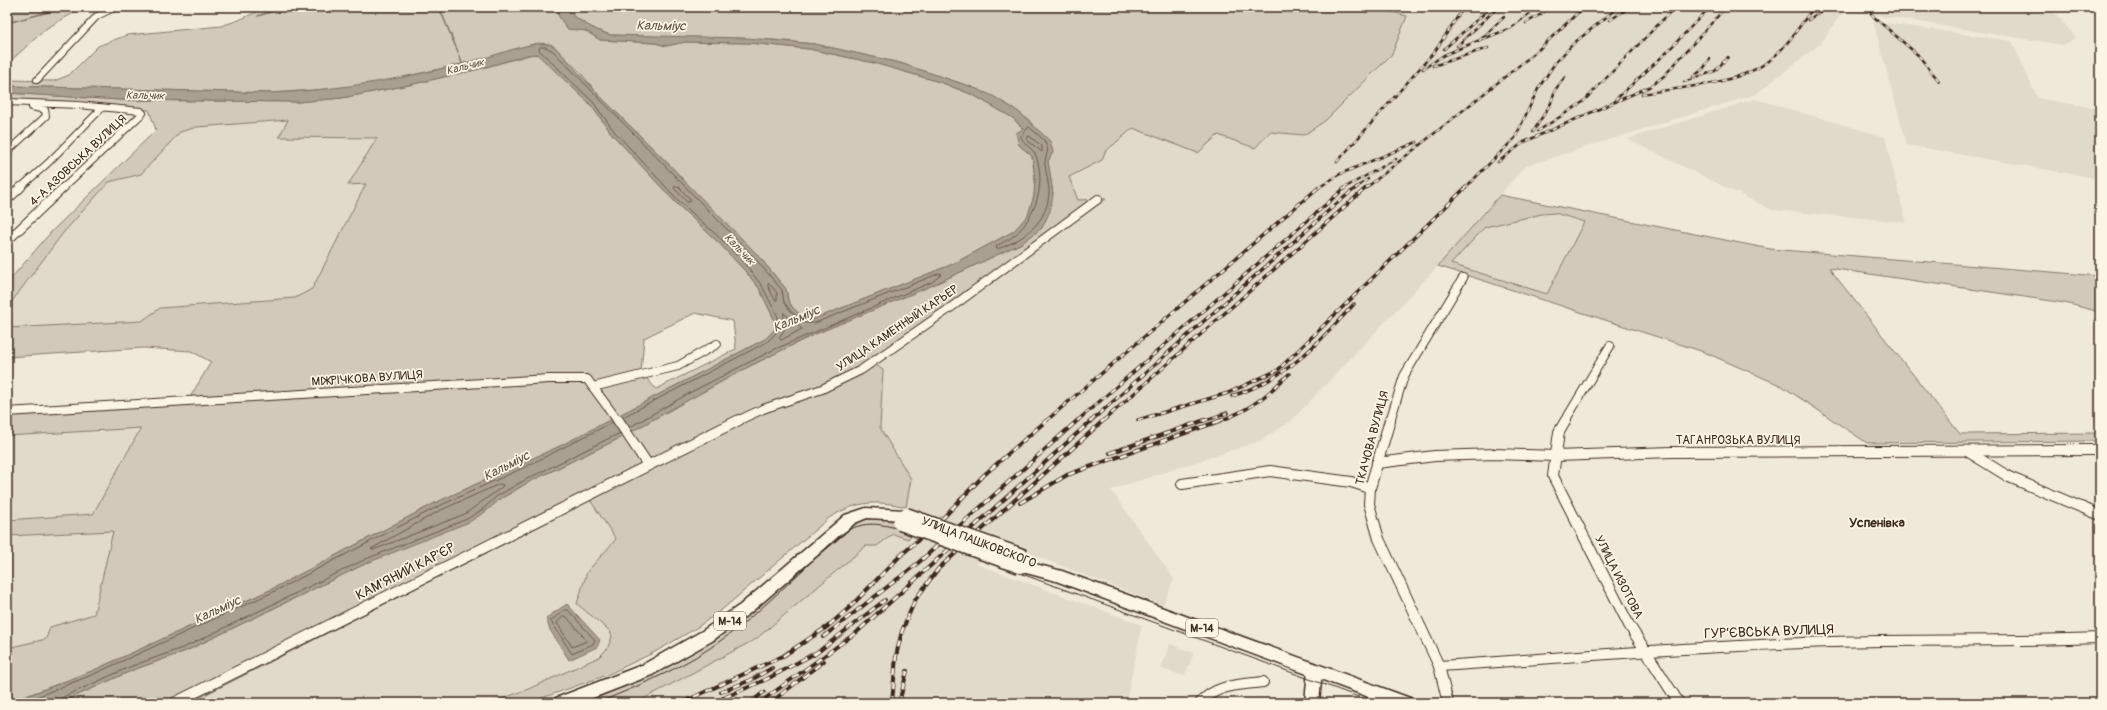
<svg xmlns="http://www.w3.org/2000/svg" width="2107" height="710" viewBox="0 0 2107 710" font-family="Pangolin,sans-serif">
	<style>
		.built { fill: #e1d9c9 }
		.green { fill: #d2c9ba; stroke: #867a6c; fill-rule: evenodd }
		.water { fill: #aaa091; stroke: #7e7163 }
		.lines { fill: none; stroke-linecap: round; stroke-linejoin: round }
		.shore { stroke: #67594c; stroke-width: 1 }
		.stream { stroke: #7e7163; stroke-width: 1.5 }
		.minor-far2-casing { stroke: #3b2a1e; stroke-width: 8 }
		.minor-far1-casing { stroke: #3b2a1e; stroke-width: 10 }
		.minor-casing { stroke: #3b2a1e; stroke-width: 12 }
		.major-casing { stroke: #3b2a1e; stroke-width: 3 }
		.highway-casing { stroke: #3b2a1e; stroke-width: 3 }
		.minor-far2 { stroke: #fcf5e5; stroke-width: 6 }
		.minor-far1 { stroke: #fcf5e5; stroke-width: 8 }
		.minor { stroke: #fcf5e5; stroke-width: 10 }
		.major { fill: #fcf5e5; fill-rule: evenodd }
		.highway { fill: #fcf5e5; fill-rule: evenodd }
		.tram { stroke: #3b2a1e; stroke-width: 1 }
		.rail-far2-casing { stroke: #3b2a1e; stroke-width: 2.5 }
		.rail-far1-casing { stroke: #3b2a1e; stroke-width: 3.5 }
		.rail-casing { stroke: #3b2a1e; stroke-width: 4 }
		.rail-far2 { stroke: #fcf5e5; stroke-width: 1.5; stroke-dasharray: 4.5; stroke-linecap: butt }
		.rail-far1 { stroke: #fcf5e5; stroke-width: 2; stroke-dasharray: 5.5; stroke-linecap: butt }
		.rail { stroke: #fcf5e5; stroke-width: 2.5; stroke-dasharray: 7; stroke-linecap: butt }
		.highway-bridge-casing { stroke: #3b2a1e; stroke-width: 17; stroke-linecap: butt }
		.highway-bridge { stroke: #fcf5e5; stroke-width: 14 }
		.labels { text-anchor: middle; stroke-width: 3.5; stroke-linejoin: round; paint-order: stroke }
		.far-water-label { font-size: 11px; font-style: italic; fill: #625346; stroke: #fcf5e5 }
		.shield { fill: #fcf5e5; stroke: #75675a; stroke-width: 1 }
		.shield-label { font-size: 11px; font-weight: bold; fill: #3b2a1e }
		.street-label { font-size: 12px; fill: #3b2a1e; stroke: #fcf5e5 }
		.water-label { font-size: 13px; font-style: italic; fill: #625346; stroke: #fcf5e5 }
		.neighbourhood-label { font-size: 13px; font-weight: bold; fill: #3b2a1e; stroke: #fcf5e5 }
		.near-street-label { font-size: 14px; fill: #3b2a1e; stroke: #fcf5e5 }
	</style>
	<rect width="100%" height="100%" fill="#f0e9d9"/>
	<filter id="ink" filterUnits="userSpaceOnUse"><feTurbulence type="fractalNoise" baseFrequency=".025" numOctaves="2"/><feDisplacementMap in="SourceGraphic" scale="8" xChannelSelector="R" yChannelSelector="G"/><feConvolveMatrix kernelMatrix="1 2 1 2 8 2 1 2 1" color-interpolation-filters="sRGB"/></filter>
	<g filter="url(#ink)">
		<g class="built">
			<path d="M 1374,7 L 2050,7 L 2076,38 L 2063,45 L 1844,10 L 1821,43 L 1756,94 L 1525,166 L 1438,266 L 1291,421 L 1260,441 L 1111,490 L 1174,579 L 1163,605 L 999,542 L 976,564 L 1142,625 L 1126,703 L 636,703 L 756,639 L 866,546 L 877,546 L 893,534 L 929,516 L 906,507 L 911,479 L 880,428 L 883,370 L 874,364 L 1105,199 L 1078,200 L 1068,177 L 1102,160 L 1105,152 L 1133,128 L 1198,152 L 1218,134 L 1255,148 L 1270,132 L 1304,135 L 1407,17 Z"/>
			<path d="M 1873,21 L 2012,41 L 2037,98 L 2100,109 L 2100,179 L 1907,145 Z"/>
			<path d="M 1755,99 L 1885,137 L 1906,222 L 1772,210 L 1627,139 Z"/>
			<path d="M 288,120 L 280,137 L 378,138 L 348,184 L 366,184 L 312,289 L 295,298 L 160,308 L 143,321 L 7,328 L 7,308 L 63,233 L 109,182 L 141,174 L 180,132 L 197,127 Z"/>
			<path d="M 1555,213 L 1584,222 L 1547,294 L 1450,264 L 1485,227 L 1542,214 Z"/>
			<path d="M 141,428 L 93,514 L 7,520 L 7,436 Z"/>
			<path d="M 590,500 L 616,539 L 587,572 L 577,604 L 610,631 L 612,637 L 607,649 L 599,657 L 526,690 L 490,703 L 189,703 Z"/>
			<path d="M 114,531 L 94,614 L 50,627 L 46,639 L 7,648 L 7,536 Z"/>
			<path d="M 1170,644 L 1194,653 L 1184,676 L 1160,668 Z"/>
		</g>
		<g class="green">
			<path d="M 7,7 L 84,7 L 47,28 L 7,64 Z"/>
			<path d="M 267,7 L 553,7 L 567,28 L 586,31 L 600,40 L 655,43 L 666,46 L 685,42 L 749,43 L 809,49 L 874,63 L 940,82 L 973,95 L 1013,118 L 1023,129 L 1019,145 L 1032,156 L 1035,178 L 1034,196 L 1028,215 L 1014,231 L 953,264 L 814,319 L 806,320 L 793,308 L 788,300 L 786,289 L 756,253 L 710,209 L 671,166 L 597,93 L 581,73 L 551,44 L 537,43 L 483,59 L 377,83 L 341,88 L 271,93 L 7,86 L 7,80 L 54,81 L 69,75 L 98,46 L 127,35 L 221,26 L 239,20 Z"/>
			<path d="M 563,7 L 1374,7 L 1407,16 L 1392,54 L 1326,120 L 1304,135 L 1270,132 L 1255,148 L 1218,135 L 1198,153 L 1133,128 L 1105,152 L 1102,160 L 1069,177 L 1078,200 L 1106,199 L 875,364 L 883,370 L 880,428 L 911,479 L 906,507 C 875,500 857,501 829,518 L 724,608 L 698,627 L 655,652 L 607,675 L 528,703 L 490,703 L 526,690 L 599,657 L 607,649 L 612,637 L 610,631 L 577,604 L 587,572 L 616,539 L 590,500 L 189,703 L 60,703 L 133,670 L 186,651 L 367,563 L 485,512 L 499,500 L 527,483 L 616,440 L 750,366 L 813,335 L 933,285 L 1022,243 L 1053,194 L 1048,161 L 1053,152 L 1029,120 L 1008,105 L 972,87 L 900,63 L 815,44 L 774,40 L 611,35 C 593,30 576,19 563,7 Z"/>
			<path d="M 533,54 L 540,55 L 590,104 L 612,134 L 676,203 L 720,244 L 746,272 L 759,288 L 774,319 L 775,329 L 765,339 L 562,445 L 435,503 L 270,590 L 92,671 L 7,703 L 7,648 L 46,639 L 50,627 L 94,614 L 113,531 L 7,536 L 7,520 L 93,514 L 141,428 L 7,436 L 7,409 L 189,399 L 211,362 L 191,351 L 143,348 L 7,357 L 7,328 L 142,321 L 160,308 L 295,298 L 312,289 L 366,184 L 348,185 L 377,138 L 279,137 L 288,120 L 197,127 L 180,132 L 141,174 L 109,182 L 63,233 L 7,308 L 7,283 L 52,231 L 156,130 L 149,110 L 7,101 L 7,93 L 120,100 L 298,102 L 342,98 L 409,85 L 479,69 ZM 695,313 L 733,321 L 736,349 L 656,389 L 641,372 L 644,338 Z"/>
			<path d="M 1500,195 L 1770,249 L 2100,276 L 2100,312 L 2065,303 L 1829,268 L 1960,434 L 2100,433 L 2100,441 L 1867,443 L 1782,386 L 1704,352 L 1438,266 ZM 1555,213 L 1584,222 L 1547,294 L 1451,264 L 1485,227 L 1542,214 Z"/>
			<path d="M 879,517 L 916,530 L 908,539 L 893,534 L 877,546 L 866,546 L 756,639 L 636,703 L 574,703 L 646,675 L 860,518 Z"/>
		</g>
		<g class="water">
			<path d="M 553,7 L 563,7 C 576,19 593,30 611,35 L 747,38 L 815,44 L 900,63 L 972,87 L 993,96 L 1019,112 L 1050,141 L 1053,152 L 1048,161 L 1053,194 L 1050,211 L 1042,228 L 1022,243 L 933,285 L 813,335 L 750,366 L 616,440 L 527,483 L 499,500 L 485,512 L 469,522 L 367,563 L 186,651 L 133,670 L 60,703 L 9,703 L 92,671 L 270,590 L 435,503 L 562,445 L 765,339 L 775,329 L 774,319 L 759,288 L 746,272 L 720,244 L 676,203 L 612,134 L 590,104 L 537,54 L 527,55 L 479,69 L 409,85 L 342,98 L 298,102 L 120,100 L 7,93 L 7,86 L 271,93 C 344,90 414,77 484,58 C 502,54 541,36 556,48 L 597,93 L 756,253 L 786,289 L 788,300 L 793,308 L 806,320 L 814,319 L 953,264 L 1014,231 L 1028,215 L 1034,196 L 1035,178 L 1032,156 L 1019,145 L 1016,133 L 1023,129 L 1013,118 L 973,95 L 940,82 L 874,63 L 809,49 L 749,43 L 685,42 L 666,46 L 655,43 L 600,40 L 586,31 L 567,29 Z"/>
			<path d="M 567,604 L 600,640 L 597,647 L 569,660 L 550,630 L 546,618 Z"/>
		</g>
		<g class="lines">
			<g class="shore">
				<path d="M 1029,127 L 1044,140 L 1047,147 C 1049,153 1044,158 1045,165 C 1046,174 1049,183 1049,192 C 1048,222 1024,240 997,249 L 996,246 C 1002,243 1009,240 1015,235 C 1036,216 1046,184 1036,156 C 1033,148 1024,145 1021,137 Z"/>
				<path d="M 1029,136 L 1042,146 L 1042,152 L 1027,140 Z"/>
				<path d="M 675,186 L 678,186 L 690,199 L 690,202 L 687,202 L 675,189 Z"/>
				<path d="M 769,283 L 777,293 L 777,300 L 775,300 L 768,286 Z"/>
				<path d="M 784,313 L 802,329 L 781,340 L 779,338 L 784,330 Z"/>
				<path d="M 623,417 L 767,342 L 778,331 L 778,317 L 762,286 L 749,269 L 723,241 L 679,201 L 614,131 L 593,102 L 539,50 L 540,47 L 546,47 L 553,51 L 753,256 L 782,290 L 784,302 L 790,310 L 804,323 L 815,323 L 940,273 L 942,274 L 932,282 L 773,350 L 693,391 L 630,427"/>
				<path d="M 500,484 L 503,485 L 502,487 L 465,514 L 373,550 L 371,549 L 439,511 Z"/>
				<path d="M 565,610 L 568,610 L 595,640 L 593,644 L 572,654 L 551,621 Z"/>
				<path d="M 564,616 L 567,617 L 587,641 L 572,647 L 557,623 Z"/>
				<path d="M 21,703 L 94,674 L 271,593 L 437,507 L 525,467 L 613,422"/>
				<path d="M 60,703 L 63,697 L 132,666 L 185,647 L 366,559 L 467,519 L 483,509 L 497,496 L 525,480 L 620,433"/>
			</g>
			<g class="stream">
				<path d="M 439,7 L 458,52"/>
				<path d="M 258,16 L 285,7"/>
				<path d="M 7,23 L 67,7"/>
				<path d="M 459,56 L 463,65"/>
			</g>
			<defs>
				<g id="minor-far2">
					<path d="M 37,80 L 97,16 L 116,7"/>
					<path d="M 7,102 L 78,105 L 141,111 L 143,113 L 63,188"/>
					<path d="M 7,152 L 46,116 L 45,110 L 32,107"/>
					<path d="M 20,188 L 48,163 L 102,108"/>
				</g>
				<g id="minor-far1">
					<path d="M 7,200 L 21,187"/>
					<path d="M 7,241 L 64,187"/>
					<path d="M 593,387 L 678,366 L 717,344"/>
					<path d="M 7,412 L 549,379 L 587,379 L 618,421"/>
					<path d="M 737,421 L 763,409 L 822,389 L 861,370 L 953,306 L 1098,199"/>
					<path d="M 1390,421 L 1404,376 L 1463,278"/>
					<path d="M 1565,421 L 1610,346"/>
				</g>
				<g id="minor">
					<path d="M 618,420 L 648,465"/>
					<path d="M 1390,420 L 1370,488 L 1369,504 L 1379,539 L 1439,666 L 1448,703"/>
					<path d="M 1566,420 L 1559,432 L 1553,476 L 1629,625 L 1679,703"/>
					<path d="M 1967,451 L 2009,477 L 2100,515"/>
					<path d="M 1377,463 L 1435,456 L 1495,454 L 1556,456 L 1672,452 L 2100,450"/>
					<path d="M 1182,484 L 1270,471 L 1351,482 L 1370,488"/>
					<path d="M 1439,666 C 1570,657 1700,646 1831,642 C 1920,639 2010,642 2100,638"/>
					<path d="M 174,703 L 739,420"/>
					<path d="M 1200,703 C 1216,684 1240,685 1263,682"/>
				</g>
				<path id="major" d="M 1315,664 L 1320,666 L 1322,670 L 1319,703 L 1305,703 L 1308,670 L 1310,666 Z"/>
				<g id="highway">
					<path d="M 866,508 L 906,510 L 911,511 L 913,515 L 911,519 L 906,520 L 867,518 L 855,523 L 750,613 L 712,641 L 652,675 L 580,703 L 554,703 L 556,698 L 642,665 L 702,631 L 740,605 L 845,515 Z"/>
					<path d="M 1020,560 L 1062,571 L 1410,698 L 1412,703 L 1385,703 L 1056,581 L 1015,570 L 1013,566 L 1015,562 Z"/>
				</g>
			</defs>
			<use href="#minor-far2" class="minor-far2-casing"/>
			<use href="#minor-far1" class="minor-far1-casing"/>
			<use href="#minor" class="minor-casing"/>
			<use href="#major" class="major-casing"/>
			<use href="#highway" class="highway-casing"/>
			<use href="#minor-far2" class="minor-far2"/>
			<use href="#minor-far1" class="minor-far1"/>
			<use href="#minor" class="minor"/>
			<use href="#major" class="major"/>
			<use href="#highway" class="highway"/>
			<path class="tram" d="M 597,703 C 636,687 675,671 710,648 C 757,617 797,574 839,536 C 858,522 874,522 896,528 L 1375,703"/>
			<defs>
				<g id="rail-far2">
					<path d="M 1866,7 L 1874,17 L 1918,55 L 1939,81"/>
					<path d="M 1610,20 L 1630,7"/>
					<path d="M 1808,20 L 1827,7"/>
					<path d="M 1526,23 L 1543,13 L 1547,7"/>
					<path d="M 1483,39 L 1511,28 L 1535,9"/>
					<path d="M 1457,46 L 1498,7"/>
					<path d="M 1444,49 L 1487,11"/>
					<path d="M 1433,66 L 1488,48"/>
					<path d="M 1423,69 L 1444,55 L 1480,40 L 1504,17"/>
					<path d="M 1693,77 L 1703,69 L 1710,59"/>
					<path d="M 1684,82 L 1715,71 L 1728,57"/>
					<path d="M 1642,94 C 1680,87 1737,85 1769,61 C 1787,47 1800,25 1814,7"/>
					<path d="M 1615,100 L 1665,54 L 1710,7"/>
					<path d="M 1538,131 L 1583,102 L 1675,7"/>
					<path d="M 1533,132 L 1551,103 L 1555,90 L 1565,77"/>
					<path d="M 1337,162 L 1435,51 L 1464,7"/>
					<path d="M 1498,162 L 1524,142 L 1649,87 L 1664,76 L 1726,7"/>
					<path d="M 1318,188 L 1340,174 L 1417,142"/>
					<path d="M 1344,188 L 1396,159"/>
					<path d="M 1356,188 L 1368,179"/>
					<path d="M 1366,188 L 1536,52 L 1584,7"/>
					<path d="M 1465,188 L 1515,138 L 1538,89 L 1555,63 L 1574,43 L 1619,7"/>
				</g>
				<g id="rail-far1">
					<path d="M 1232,396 C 1286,379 1317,345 1354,304"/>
					<path d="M 1138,420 L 1228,393 L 1278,370 L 1466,187"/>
					<path d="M 1046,421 L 1319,187"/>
					<path d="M 1077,421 L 1346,187"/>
					<path d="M 1091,421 L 1335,205 L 1357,187"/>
					<path d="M 1103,421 L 1367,187"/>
					<path d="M 1203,421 L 1227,413"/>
					<path d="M 1219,421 C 1251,410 1265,397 1289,374"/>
				</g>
				<g id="rail">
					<path d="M 1110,453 L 1205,420"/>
					<path d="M 1020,503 L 1067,475 L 1222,420"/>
					<path d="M 823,637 L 918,563 L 1078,420"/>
					<path d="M 814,655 L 885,600"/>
					<path d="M 721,692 L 751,680 L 772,668"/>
					<path d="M 681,703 L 783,656 L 827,627 L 849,608 L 899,557 L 943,518 L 984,475 L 1047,420"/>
					<path d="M 712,703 L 767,679 L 819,651"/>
					<path d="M 750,703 L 764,692"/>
					<path d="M 759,703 L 857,632 L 1092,420"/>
					<path d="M 770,703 L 824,661"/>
					<path d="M 892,703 L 896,656 L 902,631 L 915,600 L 938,569 L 1104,420"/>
					<path d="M 899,703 L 907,671"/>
				</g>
			</defs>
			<use href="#rail-far2" class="rail-far2-casing"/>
			<use href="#rail-far1" class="rail-far1-casing"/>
			<use href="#rail" class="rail-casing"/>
			<use href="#rail-far2" class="rail-far2"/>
			<use href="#rail-far1" class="rail-far1"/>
			<use href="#rail" class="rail"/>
			<defs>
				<g id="highway-bridge">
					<path d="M 906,515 L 1025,557"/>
					<path d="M 900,523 L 1020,566"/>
				</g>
			</defs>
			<use href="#highway-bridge" class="highway-bridge-casing"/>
			<use href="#highway-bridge" class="highway-bridge"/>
		</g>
	</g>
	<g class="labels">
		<g class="far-water-label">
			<text transform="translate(465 66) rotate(-14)" y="4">Кальчик</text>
			<text transform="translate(145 95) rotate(1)" y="4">Кальчик</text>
			<text transform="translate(740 249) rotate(46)" y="4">Кальчик</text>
		</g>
		<g class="shield">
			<rect x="714" y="612" width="32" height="18" rx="3"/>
			<rect x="1186" y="619" width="32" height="18" rx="3"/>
		</g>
		<g class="shield-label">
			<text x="730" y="625">М-14</text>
			<text x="1202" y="632">М-14</text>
		</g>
		<g class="street-label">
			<text transform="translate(78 160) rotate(-43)" y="4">4-А АЗОВСЬКА ВУЛИЦЯ</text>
			<text transform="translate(897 328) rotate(-34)" y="4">УЛИЦА КАМЕННЫЙ КАРЬЕР</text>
			<text transform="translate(367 378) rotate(-4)" y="4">МІЖРІЧКОВА ВУЛИЦЯ</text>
			<text transform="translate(1372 438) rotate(-75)" y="4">ТКАЧОВА ВУЛИЦЯ</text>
			<text x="1738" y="444">ТАГАНРОЗЬКА ВУЛИЦЯ</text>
			<text transform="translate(979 542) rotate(21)" y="4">УЛИЦА ПАШКОВСКОГО</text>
			<text transform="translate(1619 577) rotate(63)" y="4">УЛИЦА ИЗОТОВА</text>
		</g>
		<g class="water-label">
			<text transform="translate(661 25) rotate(1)" y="5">Кальміус</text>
			<text transform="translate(796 318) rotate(-23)" y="5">Кальміус</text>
			<text transform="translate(506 465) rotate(-27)" y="5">Кальміус</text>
			<text transform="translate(217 609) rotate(-25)" y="5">Кальміус</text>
		</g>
		<g class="neighbourhood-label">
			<text x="1877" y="527">Успенівка</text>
		</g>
		<g class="near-street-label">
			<text transform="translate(405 571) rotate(-27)" y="5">КАМ'ЯНИЙ КАР'ЄР</text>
			<text transform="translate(1769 631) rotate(-2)" y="5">ГУР’ЄВСЬКА ВУЛИЦЯ</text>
		</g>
	</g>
	<rect width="2107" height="710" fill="none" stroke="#fcf5e5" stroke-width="24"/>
	<rect x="12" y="12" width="2083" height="686" fill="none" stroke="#3b2a1e" stroke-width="1.5" filter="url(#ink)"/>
</svg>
